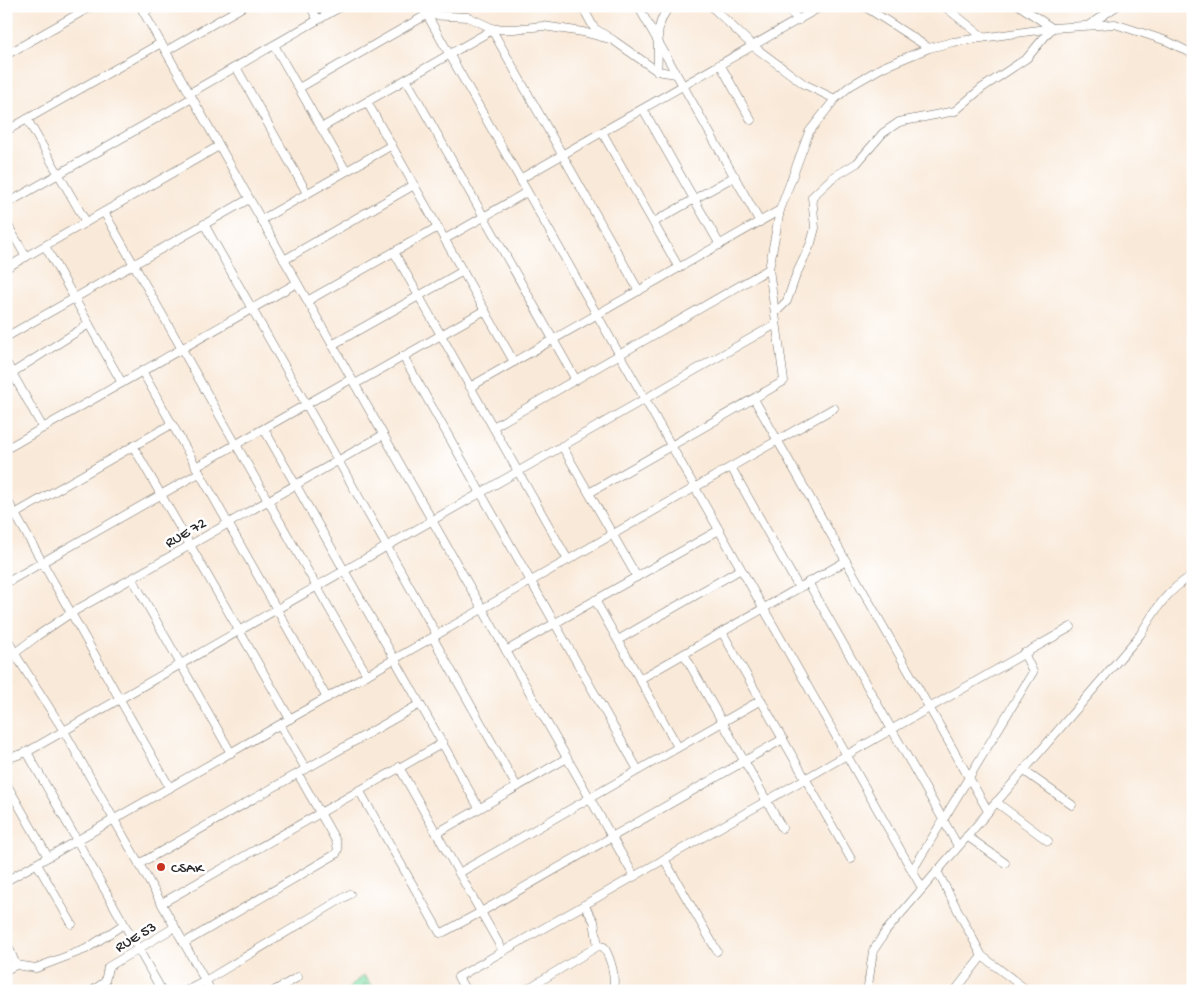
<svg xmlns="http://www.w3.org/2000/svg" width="1199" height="997" viewBox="0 0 1199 997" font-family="'Gochi Hand',sans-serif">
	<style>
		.cemetery { fill: url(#cemetery-stones); stroke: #588669 }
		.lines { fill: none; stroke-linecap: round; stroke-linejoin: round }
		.minor-casing { stroke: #736e68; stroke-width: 9 }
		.minor { stroke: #fff; stroke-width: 8 }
		.poi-dot { fill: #c8321e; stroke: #fff; stroke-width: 2 }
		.labels { text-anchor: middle; stroke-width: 5; stroke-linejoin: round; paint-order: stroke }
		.street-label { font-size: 15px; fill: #2b2b2b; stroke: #fff }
		.poi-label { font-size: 15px; fill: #2b2b2b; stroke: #fff; text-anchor: start }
	</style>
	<defs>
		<pattern id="cemetery-stones" width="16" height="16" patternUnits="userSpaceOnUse" patternTransform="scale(1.25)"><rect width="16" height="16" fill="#86e1a7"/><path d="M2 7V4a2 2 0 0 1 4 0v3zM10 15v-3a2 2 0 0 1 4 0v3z" fill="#74c190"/></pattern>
	</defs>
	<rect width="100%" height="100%" fill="#fff"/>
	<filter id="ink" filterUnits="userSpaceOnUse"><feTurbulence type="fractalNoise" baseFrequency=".02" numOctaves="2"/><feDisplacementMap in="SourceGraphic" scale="10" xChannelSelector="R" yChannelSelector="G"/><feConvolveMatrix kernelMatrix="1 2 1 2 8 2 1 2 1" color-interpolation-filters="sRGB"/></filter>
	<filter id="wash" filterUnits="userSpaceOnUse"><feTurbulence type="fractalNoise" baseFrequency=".0096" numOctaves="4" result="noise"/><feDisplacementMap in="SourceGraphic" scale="20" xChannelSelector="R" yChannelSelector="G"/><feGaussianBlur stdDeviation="1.12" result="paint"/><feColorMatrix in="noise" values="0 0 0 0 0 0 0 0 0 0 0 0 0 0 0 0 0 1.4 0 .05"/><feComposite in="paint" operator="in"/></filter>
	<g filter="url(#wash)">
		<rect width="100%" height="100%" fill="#f9e9d8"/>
		<path class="cemetery" d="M 363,975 L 377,991 L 347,991 L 348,989 Z"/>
	</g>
	<g filter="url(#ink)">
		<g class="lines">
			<defs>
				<g id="minor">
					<path d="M 140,6 L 634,876"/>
					<path d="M 310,6 L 318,20"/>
					<path d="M 422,6 L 922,888"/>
					<path d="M 582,6 L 594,28 L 613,40 L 657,71 L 676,74"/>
					<path d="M 638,6 L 760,222"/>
					<path d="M 711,6 L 753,46 L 804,84 L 835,99"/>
					<path d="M 784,6 L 799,20"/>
					<path d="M 864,6 L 929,48"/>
					<path d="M 944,6 L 983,37"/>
					<path d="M 144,12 L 154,6"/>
					<path d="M 427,15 L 468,17 L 494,29 L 514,29 L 543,26 L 583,32 L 613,40"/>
					<path d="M 1089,25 L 1117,6"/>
					<path d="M 274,45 L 346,171"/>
					<path d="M 166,51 L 244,6"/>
					<path d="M 6,55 L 92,6"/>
					<path d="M 720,64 L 751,120"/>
					<path d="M 236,67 L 307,193"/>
					<path d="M 657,71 C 660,47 652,27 670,6"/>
					<path d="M 406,79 L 576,380"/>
					<path d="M 299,88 L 442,6"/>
					<path d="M 190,93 L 342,6"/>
					<path d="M 367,102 L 514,362"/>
					<path d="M 643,109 L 720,245"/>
					<path d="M 27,119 L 86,222"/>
					<path d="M 321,128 L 492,30 L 639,291"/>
					<path d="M 6,131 L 161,43"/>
					<path d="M 602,132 L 679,268"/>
					<path d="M 520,179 L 822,6"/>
					<path d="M 6,204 L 192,98"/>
					<path d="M 104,212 L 367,675"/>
					<path d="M 261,220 L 392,145"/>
					<path d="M 6,222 L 26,257"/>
					<path d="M 654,222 L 735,176"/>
					<path d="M 204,224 L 437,635"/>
					<path d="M 445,239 L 527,192"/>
					<path d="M 45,246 L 122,383"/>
					<path d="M 394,252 L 568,560"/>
					<path d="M 284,260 L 414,185"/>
					<path d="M 6,268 L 219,146"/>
					<path d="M 307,301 L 438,227"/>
					<path d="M 775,313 L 787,301 L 796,275 L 811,243 L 815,228 L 812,197 L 832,178 L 857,163 L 883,133 L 899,122 L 955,111 L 982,88 L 1027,58 L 1052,28 L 1020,6"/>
					<path d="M 6,337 L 249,199"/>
					<path d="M 332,345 L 463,271"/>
					<path d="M 403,356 L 638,770"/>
					<path d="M 6,362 L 43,428"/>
					<path d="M 142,371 L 327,698"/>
					<path d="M 12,373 L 89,324"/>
					<path d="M 355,384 L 485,310"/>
					<path d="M 470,387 L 780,210"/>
					<path d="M 754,399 L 988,811"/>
					<path d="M 493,427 L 769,269"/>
					<path d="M 264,429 L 479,808"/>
					<path d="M 133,446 L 290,719"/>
					<path d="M 562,446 L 637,577"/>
					<path d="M 6,449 L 297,283"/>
					<path d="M 196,467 L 351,379"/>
					<path d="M 731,467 L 799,588"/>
					<path d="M 589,493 L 784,381 L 769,269 L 780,210 L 809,132 L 835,99 L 850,86 L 883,67 L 929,48 L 953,42 L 1052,28 L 1115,24 L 1167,41 L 1193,54"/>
					<path d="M 6,498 L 170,788"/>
					<path d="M 6,519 L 172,424"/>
					<path d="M 132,578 L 231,753"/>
					<path d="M 808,582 L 958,846"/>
					<path d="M 6,583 L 199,473"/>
					<path d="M 595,600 L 678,747"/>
					<path d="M 722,632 L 851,859"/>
					<path d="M 6,635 L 15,654 L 64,731 L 211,991"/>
					<path d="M 433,638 L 517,787"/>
					<path d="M 618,640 L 741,569"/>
					<path d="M 506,651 L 719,530"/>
					<path d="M 684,654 L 782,828"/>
					<path d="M 6,660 L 37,636 L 71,613 L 383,435"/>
					<path d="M 640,679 L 846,561"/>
					<path d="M 280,725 L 306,769"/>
					<path d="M 27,752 L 162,991"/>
					<path d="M 6,759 L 27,752 L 776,324"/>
					<path d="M 399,767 L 503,951"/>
					<path d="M 1023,770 L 1072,805"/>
					<path d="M 6,783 L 48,857"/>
					<path d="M 359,790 L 440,933 L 444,932 L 481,912 L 783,739"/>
					<path d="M 996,802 L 1048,841"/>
					<path d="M 437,833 L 567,758"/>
					<path d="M 967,836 L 1005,863"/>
					<path d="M 664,859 L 717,951"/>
					<path d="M 37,864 L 72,924"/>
					<path d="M 139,864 L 420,704"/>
					<path d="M 912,871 L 1033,672 L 1024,653"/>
					<path d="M 937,871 L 982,956 L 1028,991"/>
					<path d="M 459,873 L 761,700"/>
					<path d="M 6,881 L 834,408"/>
					<path d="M 162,903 L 443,743"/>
					<path d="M 584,905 L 594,921 L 598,946"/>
					<path d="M 184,943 L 336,854 L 338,849 L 336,841 L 298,774"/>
					<path d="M 6,949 L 9,948 L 16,965"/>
					<path d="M 6,970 L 16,965 L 36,968 L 86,949 L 124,924"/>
					<path d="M 92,991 L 105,982 L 108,967 L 175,927"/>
					<path d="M 186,991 L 205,981 L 350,894"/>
					<path d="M 274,991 L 298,977"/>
					<path d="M 466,991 L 458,977 L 1071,627"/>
					<path d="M 524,991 L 598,946 L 604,947 C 611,960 616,975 613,991"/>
					<path d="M 870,991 L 868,986 L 873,951 L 886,931 L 1140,635 C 1156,609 1166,591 1193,575"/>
					<path d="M 955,991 L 982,956"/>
				</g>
			</defs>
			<use href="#minor" class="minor-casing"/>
			<use href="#minor" class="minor"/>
		</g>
	</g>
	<circle class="poi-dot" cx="161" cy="867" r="5"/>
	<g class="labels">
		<g class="street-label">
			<text transform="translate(185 532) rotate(-30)" y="5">RUE 72</text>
			<text transform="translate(135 936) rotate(-31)" y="5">RUE 53</text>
		</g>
		<g class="poi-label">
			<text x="171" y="872">CSAK</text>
		</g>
	</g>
	<rect width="1199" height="997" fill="none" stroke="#fff" stroke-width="25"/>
</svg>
